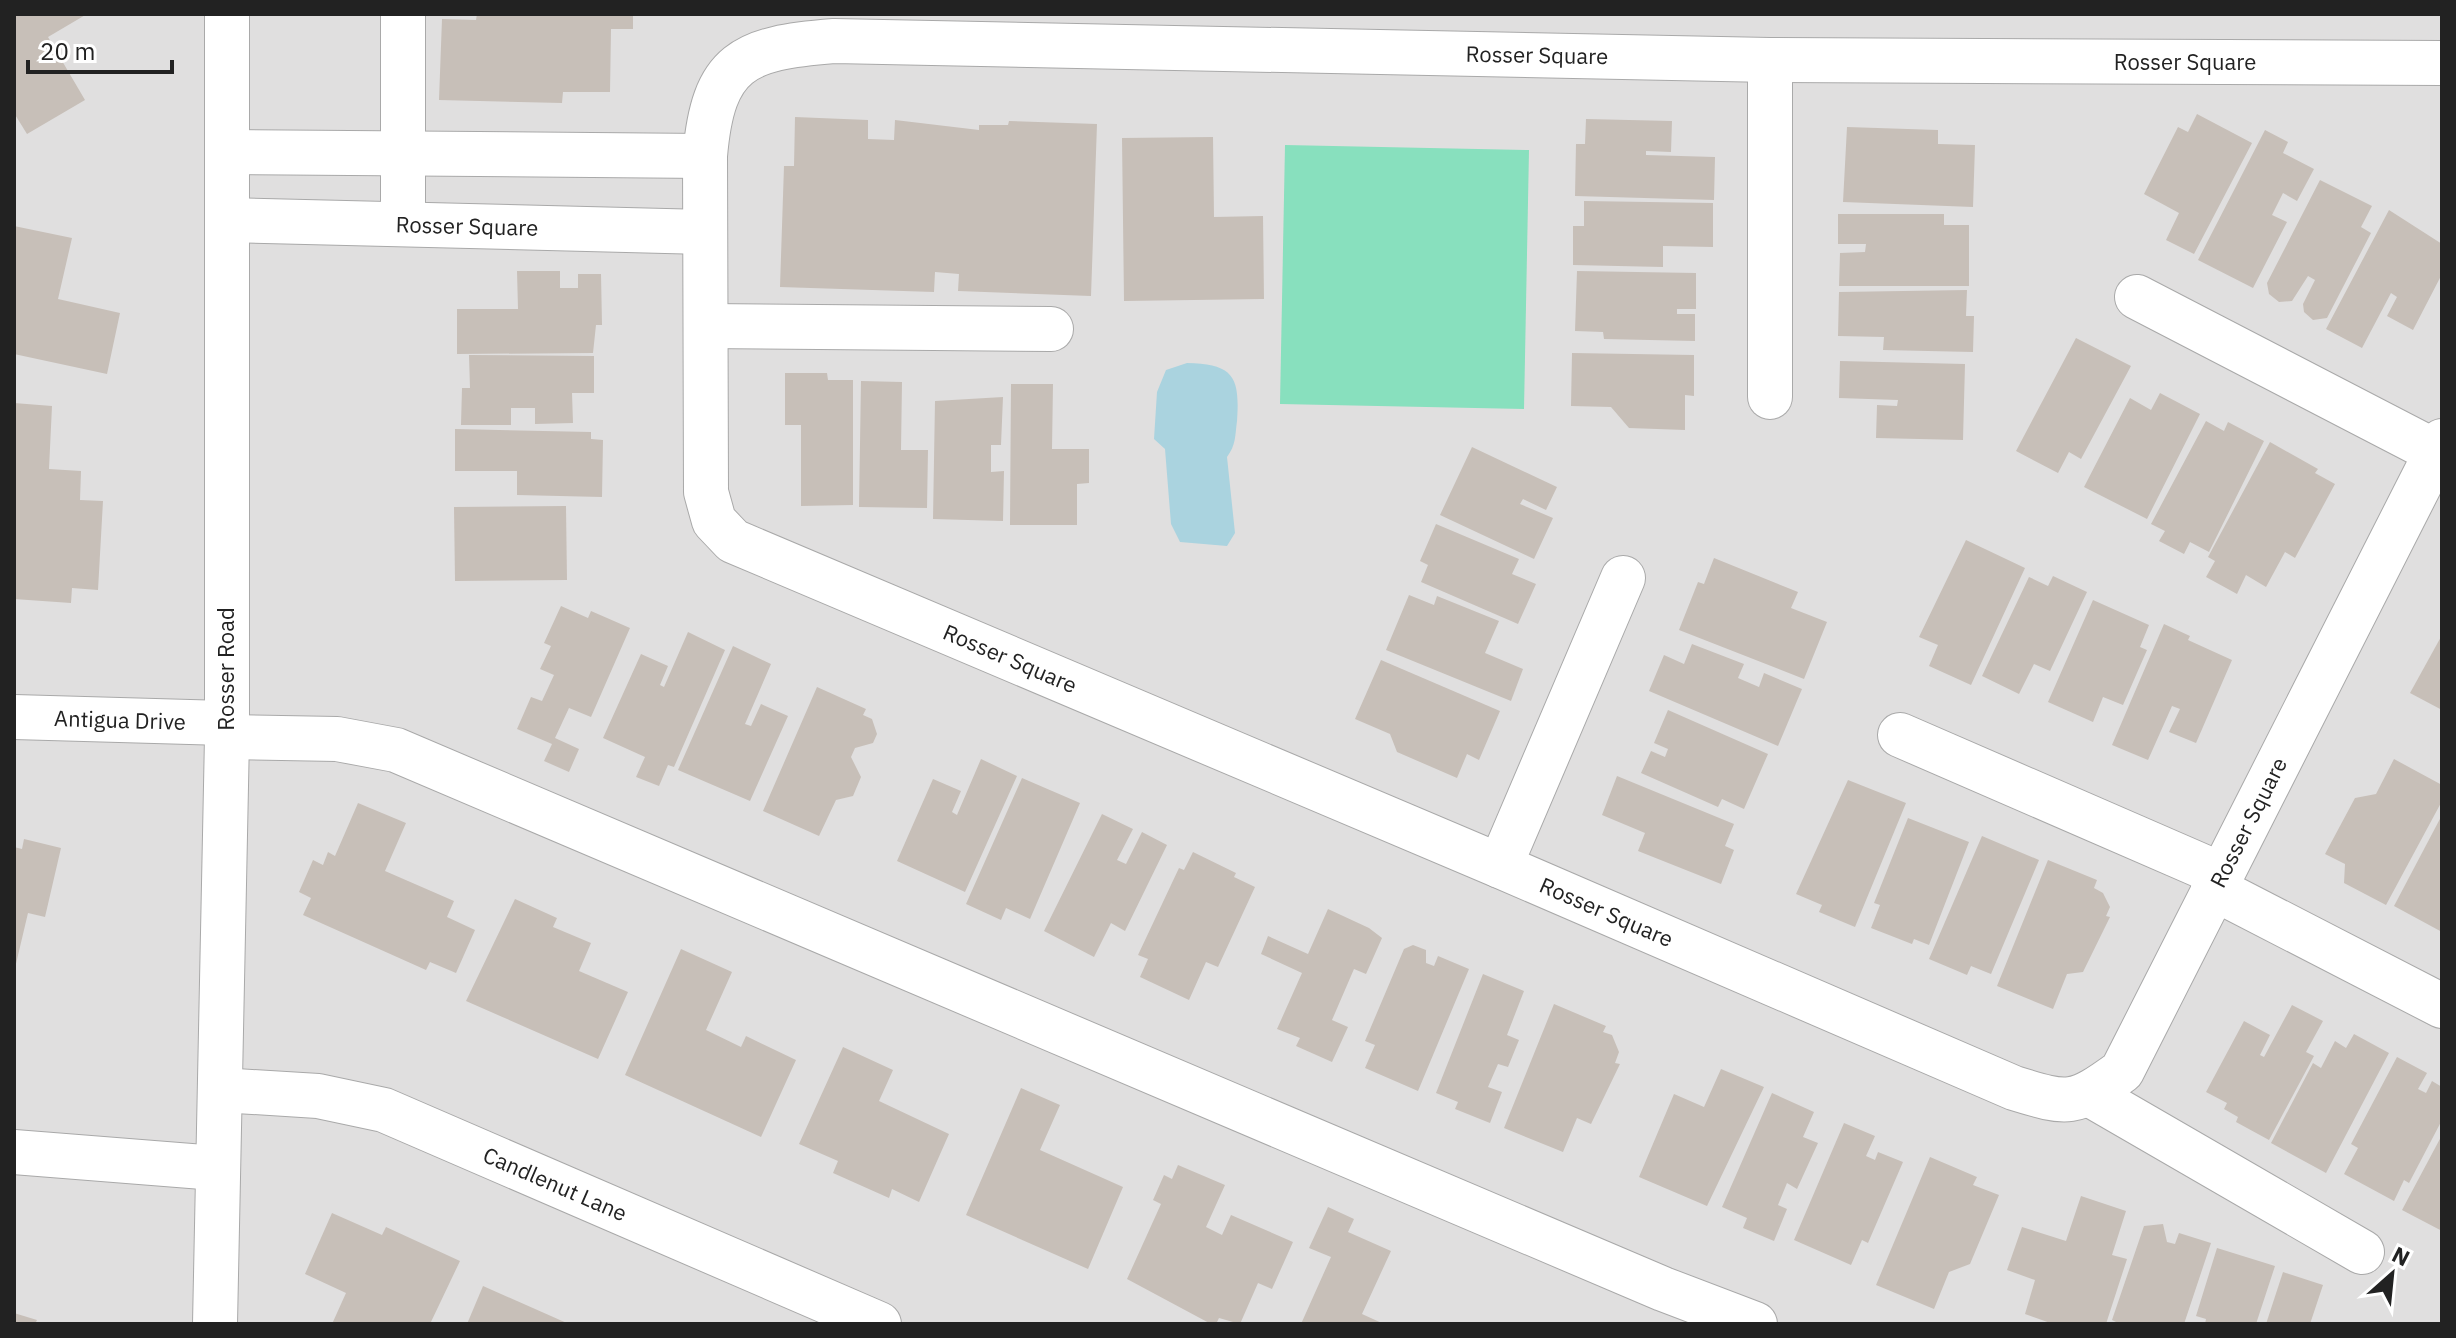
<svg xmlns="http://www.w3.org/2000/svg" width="2456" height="1338" viewBox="0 0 2456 1338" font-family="'IBM Plex Sans',sans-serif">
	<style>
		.residential { fill: #e0dfdf }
		.pitch { fill: #88e0be }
		.water { fill: #aad3df }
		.building { fill: #c7bfb8 }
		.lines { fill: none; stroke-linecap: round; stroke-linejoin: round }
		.minor-casing { stroke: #a9a9a9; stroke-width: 46 }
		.minor { stroke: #fff; stroke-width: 44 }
		.labels { text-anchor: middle; stroke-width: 7; stroke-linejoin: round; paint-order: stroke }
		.street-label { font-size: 22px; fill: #222; stroke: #fff }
	</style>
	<rect width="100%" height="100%" fill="#f2efe9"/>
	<rect class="residential" x="14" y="14" width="2428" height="1310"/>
	<path class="pitch" d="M 1285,145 L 1529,150 L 1524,409 L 1280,404 Z"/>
	<path class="water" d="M 1187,363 C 1234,364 1240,377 1237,421 C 1235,436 1236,445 1227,457 L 1235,533 L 1227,546 L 1180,542 L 1171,524 L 1165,449 L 1154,439 L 1157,392 L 1166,370 Z"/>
	<g class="building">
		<path d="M 14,14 L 87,14 L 48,37 L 85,100 L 27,134 L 14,113 Z"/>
		<path d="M 477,14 L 633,14 L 633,29 L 611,29 L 610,92 L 563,92 L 562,103 L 439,100 L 442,19 L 476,20 Z"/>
		<path d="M 2197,114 L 2252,143 L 2194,254 L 2166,240 L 2179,213 L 2144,194 L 2178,127 L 2188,132 Z"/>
		<path d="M 795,117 L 868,120 L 868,139 L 894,140 L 895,120 L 979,130 L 979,125 L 1008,125 L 1009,121 L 1097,124 L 1091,296 L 958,291 L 959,274 L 935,272 L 934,292 L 780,287 L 784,166 L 794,166 Z"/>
		<path d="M 1586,119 L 1672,121 L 1671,152 L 1646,151 L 1646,155 L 1715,157 L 1714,200 L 1575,196 L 1576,144 L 1585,144 Z"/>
		<path d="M 1847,127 L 1938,130 L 1938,144 L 1975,145 L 1973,207 L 1843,202 Z"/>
		<path d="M 2265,130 L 2288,142 L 2283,153 L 2314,169 L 2297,201 L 2283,193 L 2272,215 L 2287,222 L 2253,288 L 2198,260 Z"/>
		<path d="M 1213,137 L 1214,217 L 1263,216 L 1264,299 L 1124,301 L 1122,138 Z"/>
		<path d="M 2320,180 L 2372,206 L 2361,227 L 2371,233 L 2327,318 L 2313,320 L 2304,312 L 2303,304 L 2315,280 L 2308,276 L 2292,301 L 2279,302 L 2269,294 L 2267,283 Z"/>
		<path d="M 1584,201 L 1713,203 L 1713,247 L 1663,246 L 1663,267 L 1573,265 L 1573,226 L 1584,226 Z"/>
		<path d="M 2389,210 L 2442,244 L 2442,274 L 2413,330 L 2387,316 L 2397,297 L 2391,293 L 2362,348 L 2326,329 Z"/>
		<path d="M 1838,214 L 1944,214 L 1944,225 L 1969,225 L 1969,286 L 1839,286 L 1840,253 L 1865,252 L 1866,244 L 1838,244 Z"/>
		<path d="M 14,226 L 72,238 L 58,299 L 120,313 L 107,374 L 14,354 Z"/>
		<path d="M 517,271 L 560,271 L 560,288 L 578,288 L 578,274 L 601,274 L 602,325 L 596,325 L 593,353 L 457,354 L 457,309 L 518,309 Z"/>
		<path d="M 1577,271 L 1696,273 L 1696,309 L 1677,309 L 1677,314 L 1695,314 L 1695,341 L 1604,339 L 1603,332 L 1575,331 Z"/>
		<path d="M 1967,290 L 1966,316 L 1974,316 L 1973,352 L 1883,350 L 1884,337 L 1838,336 L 1839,292 Z"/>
		<path d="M 2076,338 L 2131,366 L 2081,459 L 2069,452 L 2058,473 L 2016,451 Z"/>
		<path d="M 1572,353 L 1694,355 L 1694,396 L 1685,395 L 1685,430 L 1629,428 L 1611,407 L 1571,406 Z"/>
		<path d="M 469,355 L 594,356 L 594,393 L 572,393 L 573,423 L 535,424 L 535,408 L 511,408 L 511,425 L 461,425 L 462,388 L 470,388 Z"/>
		<path d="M 1840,361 L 1965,364 L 1963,440 L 1876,438 L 1877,405 L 1897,406 L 1898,400 L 1839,398 Z"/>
		<path d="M 785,373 L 827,373 L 828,380 L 853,380 L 853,505 L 801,506 L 801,425 L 785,425 Z"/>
		<path d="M 861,381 L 902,382 L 901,450 L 928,450 L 927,508 L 859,507 Z"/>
		<path d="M 1011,384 L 1053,384 L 1052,449 L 1089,449 L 1089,483 L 1077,484 L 1077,525 L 1010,525 Z"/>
		<path d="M 2160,393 L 2200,414 L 2147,519 L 2084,487 L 2130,398 L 2151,410 Z"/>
		<path d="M 1003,397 L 1001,445 L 991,445 L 991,472 L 1004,471 L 1003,521 L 933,519 L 935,401 Z"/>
		<path d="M 14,403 L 52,406 L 49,469 L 81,471 L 80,500 L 103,501 L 98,590 L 72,588 L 71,603 L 14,599 Z"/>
		<path d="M 2206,421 L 2224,431 L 2228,422 L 2264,441 L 2209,552 L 2190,542 L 2184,554 L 2159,541 L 2165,531 L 2151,524 Z"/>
		<path d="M 455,429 L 591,432 L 591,439 L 603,440 L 602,497 L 517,495 L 517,471 L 455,471 Z"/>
		<path d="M 2270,442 L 2318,469 L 2315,473 L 2335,484 L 2295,558 L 2285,552 L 2266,587 L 2246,575 L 2237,594 L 2206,577 L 2215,561 L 2208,557 Z"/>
		<path d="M 1472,447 L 1557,487 L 1546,510 L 1523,499 L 1520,504 L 1553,518 L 1534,559 L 1440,515 Z"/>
		<path d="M 566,506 L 567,580 L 455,581 L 454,507 Z"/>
		<path d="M 1436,524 L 1519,559 L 1512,574 L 1536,584 L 1518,624 L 1421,582 L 1428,565 L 1420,561 Z"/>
		<path d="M 1966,540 L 2025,568 L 1971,685 L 1929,666 L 1938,645 L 1919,637 Z"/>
		<path d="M 1714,558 L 1798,592 L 1791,608 L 1827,622 L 1804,679 L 1679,630 L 1698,582 L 1704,584 Z"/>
		<path d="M 2053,576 L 2087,592 L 2050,671 L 2034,664 L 2019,694 L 1982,676 L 2029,577 L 2048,586 Z"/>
		<path d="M 1409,595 L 1434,605 L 1437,596 L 1499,621 L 1485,653 L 1523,669 L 1511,701 L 1386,650 Z"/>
		<path d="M 2093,600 L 2149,625 L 2140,647 L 2147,650 L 2123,705 L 2103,697 L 2093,722 L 2048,702 Z"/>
		<path d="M 561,606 L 588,618 L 591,611 L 630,628 L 591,717 L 569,708 L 555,738 L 579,749 L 569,772 L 544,761 L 552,744 L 517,729 L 531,697 L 542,701 L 554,675 L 540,669 L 551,646 L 544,643 Z"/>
		<path d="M 2164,624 L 2190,636 L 2188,640 L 2232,660 L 2196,743 L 2169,732 L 2180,709 L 2172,706 L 2148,760 L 2112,745 Z"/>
		<path d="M 688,632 L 725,650 L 674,767 L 668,765 L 659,786 L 636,777 L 645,757 L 603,738 L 641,654 L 668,666 L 660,685 L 664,687 Z"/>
		<path d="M 2442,635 L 2442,710 L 2410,693 Z"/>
		<path d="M 1692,644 L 1744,664 L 1738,678 L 1759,687 L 1764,673 L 1802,689 L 1778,746 L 1649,691 L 1664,655 L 1684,664 Z"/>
		<path d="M 733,646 L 771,664 L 745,724 L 751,726 L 761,704 L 788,716 L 750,801 L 678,770 Z"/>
		<path d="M 1381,660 L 1500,711 L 1479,760 L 1467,754 L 1457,778 L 1397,752 L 1390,734 L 1355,719 Z"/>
		<path d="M 817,687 L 866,709 L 863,715 L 872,719 L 877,734 L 873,743 L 855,748 L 851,757 L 861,777 L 853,796 L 836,800 L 819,836 L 763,811 Z"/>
		<path d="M 1668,710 L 1768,754 L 1744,809 L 1722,799 L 1718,807 L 1641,773 L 1651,751 L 1665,757 L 1668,749 L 1654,743 Z"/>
		<path d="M 981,759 L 1017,776 L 965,892 L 897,861 L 933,779 L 961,791 L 952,812 L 957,815 Z"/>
		<path d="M 2394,759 L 2442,785 L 2442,801 L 2386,905 L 2344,883 L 2345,864 L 2325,854 L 2355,798 L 2376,794 Z"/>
		<path d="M 1617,776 L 1734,824 L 1725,846 L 1734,850 L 1721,884 L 1638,851 L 1645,833 L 1602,815 Z"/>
		<path d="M 1022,778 L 1080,803 L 1030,919 L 1006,908 L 1001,920 L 966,904 Z"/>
		<path d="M 1848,780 L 1906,803 L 1855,927 L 1819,912 L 1822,905 L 1796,894 Z"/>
		<path d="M 358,803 L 406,823 L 385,871 L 454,901 L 447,917 L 475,930 L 456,973 L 430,962 L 426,970 L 303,915 L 311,898 L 299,892 L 313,860 L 323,865 L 328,852 L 335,856 Z"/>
		<path d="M 1102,814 L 1133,829 L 1117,860 L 1126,864 L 1142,832 L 1167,845 L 1125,931 L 1111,923 L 1094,957 L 1044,931 Z"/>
		<path d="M 2442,815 L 2442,932 L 2394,906 Z"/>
		<path d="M 1908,818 L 1969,842 L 1929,945 L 1914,939 L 1912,944 L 1871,928 L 1880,905 L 1874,903 Z"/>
		<path d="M 1982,836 L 2039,860 L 1991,974 L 1971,966 L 1967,975 L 1929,959 Z"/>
		<path d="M 24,839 L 61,848 L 45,917 L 28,913 L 15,968 L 14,847 L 22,849 Z"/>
		<path d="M 1193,852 L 1236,873 L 1234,877 L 1255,887 L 1218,967 L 1206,962 L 1189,1000 L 1140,977 L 1148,959 L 1138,955 L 1179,868 L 1184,870 Z"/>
		<path d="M 2048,860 L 2097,880 L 2094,888 L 2103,893 L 2110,907 L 2106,916 L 2110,917 L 2083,972 L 2067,974 L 2053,1009 L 1997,986 Z"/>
		<path d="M 515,899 L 557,918 L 553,927 L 591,943 L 579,971 L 628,992 L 598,1059 L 466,1001 Z"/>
		<path d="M 1328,909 L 1369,928 L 1382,938 L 1366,974 L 1354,969 L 1332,1020 L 1348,1027 L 1332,1062 L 1296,1046 L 1300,1038 L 1277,1029 L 1302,973 L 1261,954 L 1268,936 L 1308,954 Z"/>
		<path d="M 1413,945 L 1426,950 L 1426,963 L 1434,966 L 1438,956 L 1469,969 L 1418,1091 L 1365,1068 L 1375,1045 L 1365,1041 L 1404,949 Z"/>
		<path d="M 681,949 L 732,972 L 706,1030 L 741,1047 L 746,1036 L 796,1060 L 761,1137 L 625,1075 Z"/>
		<path d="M 1483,974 L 1524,991 L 1507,1035 L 1519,1040 L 1508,1067 L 1498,1064 L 1488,1087 L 1502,1092 L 1490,1123 L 1455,1109 L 1458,1102 L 1436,1093 Z"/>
		<path d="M 1554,1004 L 1606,1026 L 1603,1032 L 1612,1035 L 1619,1052 L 1615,1063 L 1620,1064 L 1591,1124 L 1577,1118 L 1563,1152 L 1504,1128 Z"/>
		<path d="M 2292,1005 L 2323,1021 L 2306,1052 L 2314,1056 L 2269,1140 L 2236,1122 L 2238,1117 L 2224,1109 L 2227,1103 L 2206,1092 L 2244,1021 L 2270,1035 L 2260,1055 L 2264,1057 Z"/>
		<path d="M 2354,1034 L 2389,1053 L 2326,1173 L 2271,1143 L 2313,1063 L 2321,1068 L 2335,1041 L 2346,1048 Z"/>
		<path d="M 843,1047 L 893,1070 L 879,1101 L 949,1134 L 919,1202 L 892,1189 L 889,1198 L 833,1173 L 838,1161 L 799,1144 Z"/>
		<path d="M 2397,1057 L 2427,1073 L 2418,1089 L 2426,1093 L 2432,1081 L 2442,1087 L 2442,1120 L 2409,1183 L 2404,1180 L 2394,1201 L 2344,1174 L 2358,1148 L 2351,1144 Z"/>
		<path d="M 1721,1069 L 1764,1087 L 1707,1206 L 1639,1177 L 1674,1094 L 1704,1107 Z"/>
		<path d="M 1021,1088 L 1060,1105 L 1040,1150 L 1123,1187 L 1088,1269 L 966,1215 Z"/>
		<path d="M 1772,1093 L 1814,1112 L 1803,1137 L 1818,1143 L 1797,1189 L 1787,1183 L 1778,1205 L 1787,1209 L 1774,1241 L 1743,1228 L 1747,1218 L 1722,1207 Z"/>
		<path d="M 1844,1123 L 1875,1136 L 1866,1156 L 1875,1160 L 1878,1152 L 1903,1162 L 1868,1243 L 1862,1240 L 1851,1265 L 1794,1240 Z"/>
		<path d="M 2442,1135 L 2442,1231 L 2402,1210 Z"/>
		<path d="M 1930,1157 L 1977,1177 L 1973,1185 L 1999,1195 L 1970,1264 L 1949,1272 L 1934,1309 L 1876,1285 Z"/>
		<path d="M 1178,1165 L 1225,1185 L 1206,1227 L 1222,1235 L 1231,1215 L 1293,1242 L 1272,1289 L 1258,1283 L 1240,1324 L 1219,1318 L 1216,1324 L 1211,1324 L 1127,1279 L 1161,1204 L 1153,1200 L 1164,1175 L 1172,1179 Z"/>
		<path d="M 2081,1196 L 2126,1211 L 2112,1255 L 2127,1259 L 2106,1324 L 2053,1324 L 2025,1314 L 2035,1280 L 2007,1270 L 2022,1227 L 2066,1241 Z"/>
		<path d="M 1328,1207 L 1354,1219 L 1348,1232 L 1391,1251 L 1362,1314 L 1384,1324 L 1301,1324 L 1331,1257 L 1309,1248 Z"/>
		<path d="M 332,1213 L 382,1235 L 386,1227 L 460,1261 L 430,1324 L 332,1324 L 346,1293 L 305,1274 Z"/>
		<path d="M 2163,1224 L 2167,1242 L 2175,1244 L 2179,1233 L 2211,1243 L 2184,1324 L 2120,1324 L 2112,1320 L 2144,1226 Z"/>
		<path d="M 2217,1248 L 2275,1266 L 2256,1324 L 2205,1324 L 2206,1319 L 2196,1316 Z"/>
		<path d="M 2283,1272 L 2323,1285 L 2310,1324 L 2266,1324 Z"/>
		<path d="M 483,1286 L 569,1324 L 467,1324 Z"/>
		<path d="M 14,1313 L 37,1320 L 35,1324 L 14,1324 Z"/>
	</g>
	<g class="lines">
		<defs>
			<g id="minor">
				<path d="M 1770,60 L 1770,397"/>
				<path id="s1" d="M 2442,63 L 1770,60 L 834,41 C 743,48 713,61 705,156 L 706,492 L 714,521 L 733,541 L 1500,866 L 2014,1088 C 2069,1105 2074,1106 2122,1071 L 2442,441"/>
				<path d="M 227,152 L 705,156"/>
				<path id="s2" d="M 227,220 L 705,232"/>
				<path d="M 403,223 L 403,14"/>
				<path d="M 2137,297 L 2436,452"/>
				<path d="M 706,326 L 1051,329"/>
				<path id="s3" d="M 14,717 L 225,723"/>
				<path d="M 1900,735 L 2220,874"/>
				<path d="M 227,737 L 337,739 L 396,750 L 1663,1289 L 1755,1324"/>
				<path d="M 1500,866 L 1623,578"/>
				<path d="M 2213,888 L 2442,1006"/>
				<path id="s4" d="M 220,1090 L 318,1096 L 384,1110 L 879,1324"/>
				<path d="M 2089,1094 L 2362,1252"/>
				<path d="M 14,1152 L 216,1168"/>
				<path d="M 215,1324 L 227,737 L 227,14"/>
			</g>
		</defs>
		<use href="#minor" class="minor-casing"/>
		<use href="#minor" class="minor"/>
	</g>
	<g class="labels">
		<g class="street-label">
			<text transform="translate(1537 55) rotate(1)" y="8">Rosser Square</text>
			<text x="2185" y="70">Rosser Square</text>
			<text dy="8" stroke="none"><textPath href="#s2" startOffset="240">Rosser Square</textPath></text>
			<text dy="8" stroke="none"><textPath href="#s1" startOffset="2502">Rosser Square</textPath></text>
			<text transform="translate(226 669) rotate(-90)" y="8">Rosser Road</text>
			<text dy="8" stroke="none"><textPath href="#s3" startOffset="106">Antigua Drive</textPath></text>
			<text dy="8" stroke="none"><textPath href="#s1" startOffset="3990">Rosser Square</textPath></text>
			<text dy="8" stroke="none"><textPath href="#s1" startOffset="3150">Rosser Square</textPath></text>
			<text dy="8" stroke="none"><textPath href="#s4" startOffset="352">Candlenut Lane</textPath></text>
		</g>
	</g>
	<rect width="2456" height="1338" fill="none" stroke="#222222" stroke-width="32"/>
	<g transform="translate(2392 1274) rotate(27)" stroke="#ffffff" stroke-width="6" paint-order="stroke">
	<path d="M0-6L14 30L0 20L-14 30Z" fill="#222222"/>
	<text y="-12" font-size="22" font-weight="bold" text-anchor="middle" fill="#222222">N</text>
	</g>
	<path d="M28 60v12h144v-12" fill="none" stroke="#222222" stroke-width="4"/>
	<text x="40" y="60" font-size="24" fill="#222222" stroke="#ffffff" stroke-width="6" paint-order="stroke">20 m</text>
</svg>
